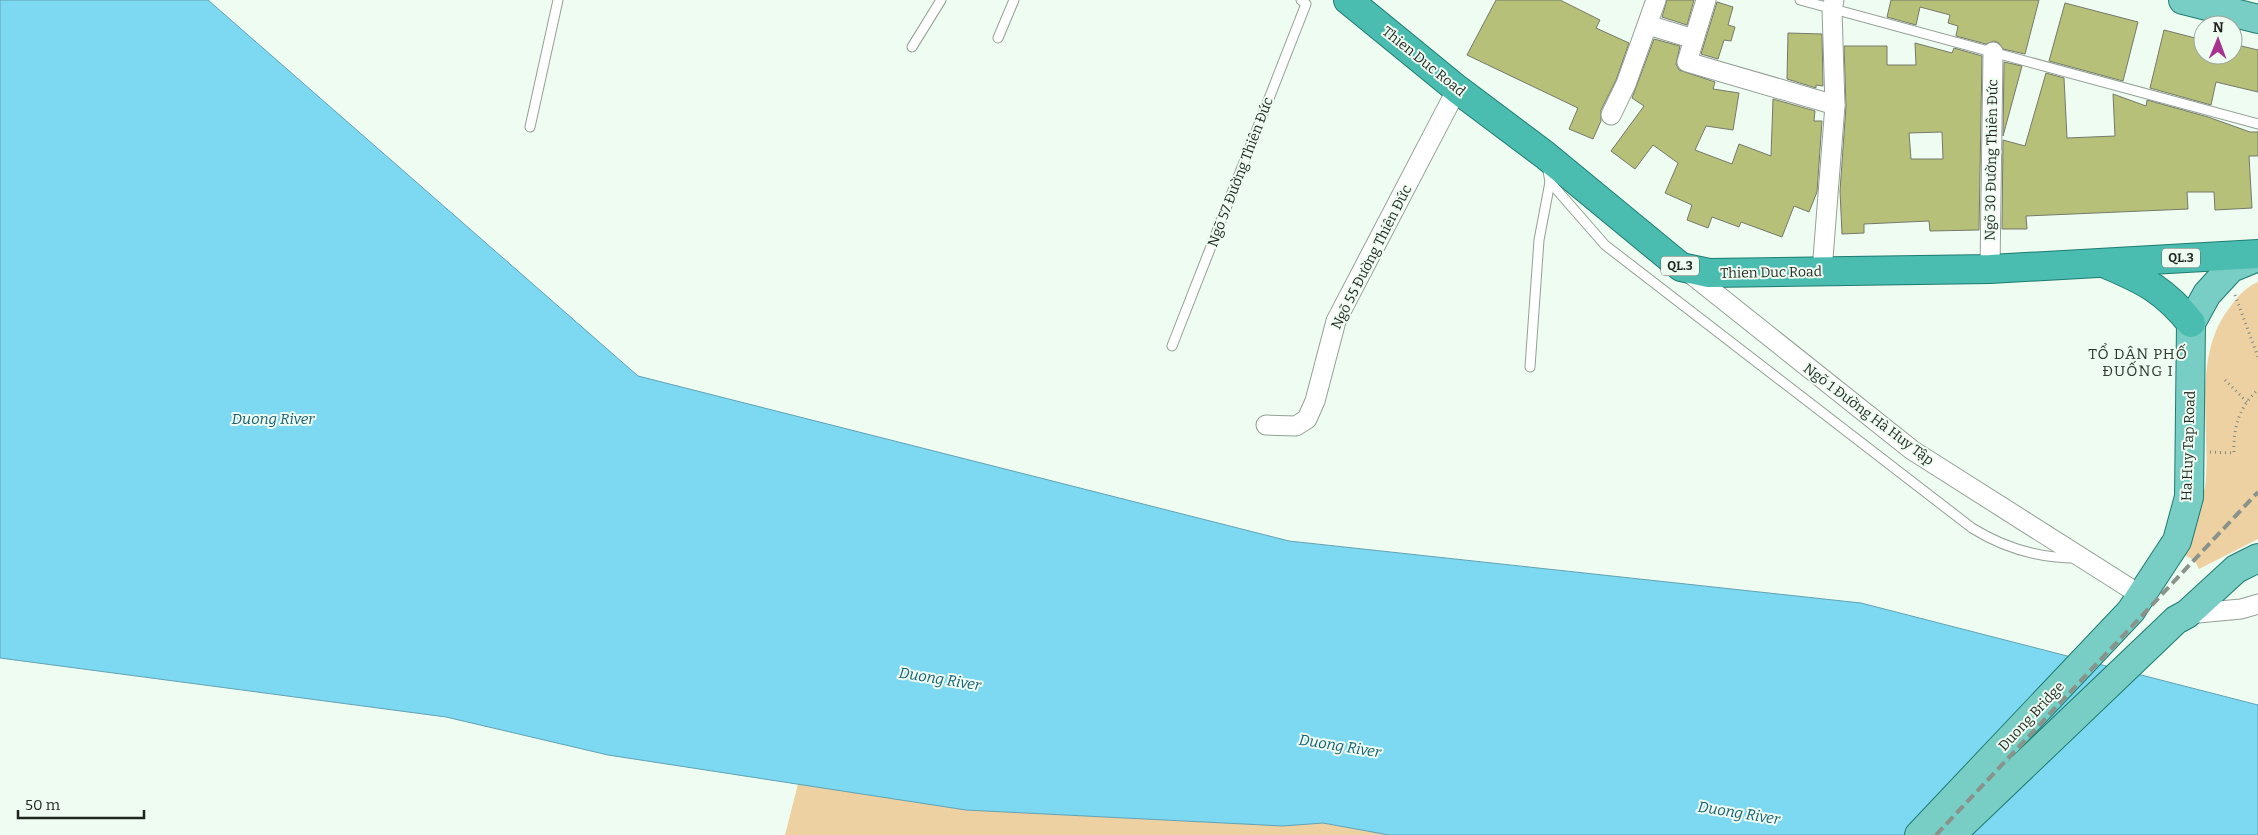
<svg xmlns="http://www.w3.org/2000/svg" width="2258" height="835" viewBox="0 0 2258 835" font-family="Bitter,serif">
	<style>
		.green { fill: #edd1a2 }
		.water { fill: #7dd8f2; stroke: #61a2b3 }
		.building { fill: #b6c079; stroke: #76796b; fill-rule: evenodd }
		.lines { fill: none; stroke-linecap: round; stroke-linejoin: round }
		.service-casing { stroke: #94a096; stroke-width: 11 }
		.minor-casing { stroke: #94a096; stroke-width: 21 }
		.primary-casing { stroke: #1e7c71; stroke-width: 30 }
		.trunk-casing { stroke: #1e7c71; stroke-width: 30 }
		.path { stroke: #818982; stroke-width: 3; stroke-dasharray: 1 4; stroke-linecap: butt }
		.service { stroke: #fff; stroke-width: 9 }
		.minor { stroke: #fff; stroke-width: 19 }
		.primary { stroke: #78cdc4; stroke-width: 28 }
		.trunk { stroke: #4bbcb0; stroke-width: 28 }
		.rail { stroke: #8a938b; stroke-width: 4; stroke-dasharray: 10 5; stroke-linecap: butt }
		.labels { text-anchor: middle; stroke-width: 4; stroke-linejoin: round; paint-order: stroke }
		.shield { fill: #effcf1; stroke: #5d655f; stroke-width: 1 }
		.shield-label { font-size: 12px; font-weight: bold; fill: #1f2420 }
		.street-label { font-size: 14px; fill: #1f2420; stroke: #effcf1 }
		.neighbourhood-label { font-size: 15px; letter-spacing: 1px; fill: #2f3930; stroke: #effcf1 }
		.water-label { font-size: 15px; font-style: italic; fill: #156072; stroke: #effcf1 }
	</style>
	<rect width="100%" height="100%" fill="#effcf1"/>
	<g class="green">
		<path d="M 2258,282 L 2258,539 L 2199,569 L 2195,561 L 2183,554 L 2200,494 L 2205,488 C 2212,429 2190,359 2230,307 C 2238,296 2246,287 2258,282 Z"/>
		<path d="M 798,784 L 966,810 L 1283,826 L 1323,823 L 1389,835 L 785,835 Z"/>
	</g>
	<path class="water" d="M 0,0 L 208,0 L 638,376 L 1289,541 L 1861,603 L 2258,705 L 2258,835 L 1389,835 L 1323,823 L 1283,826 L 966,810 L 608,755 L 446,717 L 0,658 Z"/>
	<g class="building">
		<path d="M 1496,0 L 1560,0 L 1600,20 L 1596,28 L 1629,43 L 1616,80 L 1601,110 L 1601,121 L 1593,139 L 1569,129 L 1578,108 L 1467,55 Z"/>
		<path d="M 1667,0 L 1694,0 L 1687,25 L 1662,17 Z"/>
		<path d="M 1891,0 L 2039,0 L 2025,54 L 2003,49 L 1999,43 L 1994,41 L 1986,44 L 1956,36 L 1958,26 L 1948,23 L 1950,15 L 1920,7 L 1916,25 L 1887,17 Z"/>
		<path d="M 1717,2 L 1733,7 L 1728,25 L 1735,27 L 1731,41 L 1724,40 L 1718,59 L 1701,54 Z"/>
		<path d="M 2065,3 L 2138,22 L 2123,81 L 2049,61 Z"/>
		<path d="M 2164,30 L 2203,40 L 2203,55 L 2233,55 L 2233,44 L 2258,50 L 2258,92 L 2216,82 L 2211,105 L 2150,88 Z"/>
		<path d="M 1788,33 L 1822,34 L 1823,86 L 1816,85 L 1816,88 L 1787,79 Z"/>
		<path d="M 1654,39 L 1680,46 L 1676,64 L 1679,70 L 1715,82 L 1713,89 L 1739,93 L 1733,130 L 1706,126 L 1695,150 L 1732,164 L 1739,144 L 1771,156 L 1773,99 L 1815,111 L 1814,121 L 1822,121 L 1817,192 L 1809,212 L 1794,206 L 1782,237 L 1741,222 L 1739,227 L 1712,217 L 1708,228 L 1687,220 L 1692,205 L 1665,193 L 1678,163 L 1653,145 L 1635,169 L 1611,151 L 1644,106 L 1632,98 Z"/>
		<path d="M 1915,43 L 1952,53 L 1954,48 L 1982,56 L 1979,230 L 1930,231 L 1929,221 L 1864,224 L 1864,233 L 1842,234 L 1840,191 L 1846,106 L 1844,46 L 1887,46 L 1887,65 L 1916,65 ZM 1942,132 L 1943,159 L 1911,159 L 1909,133 Z"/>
		<path d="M 2004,62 L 2022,66 L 2003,136 Z"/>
		<path d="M 2046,73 L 2064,78 L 2067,138 L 2115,136 L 2113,94 L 2146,106 L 2147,100 L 2208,117 L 2250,132 L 2258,132 L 2258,156 L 2249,156 L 2252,208 L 2215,210 L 2214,192 L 2187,192 L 2188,209 L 2026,216 L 2027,229 L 2002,229 L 2003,140 L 2025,146 Z"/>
	</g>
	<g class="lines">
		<defs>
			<g id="service">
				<path d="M 1800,0 L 2258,124"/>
				<path d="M 998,38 L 1014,0"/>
				<path d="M 912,47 L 941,0"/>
				<path d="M 530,127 L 558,0"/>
				<path d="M 1547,165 L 1550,182 L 1605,245 L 1972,528 C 2004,548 2039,558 2076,558"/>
				<path d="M 1172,346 L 1306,4 L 1301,0"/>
				<path d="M 1530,367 L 1539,240 L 1550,182"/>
			</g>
			<g id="minor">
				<path d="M 1706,0 L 1687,62 L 1835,105"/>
				<path d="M 1648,25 L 1694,39"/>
				<path d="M 1611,115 L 1626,84 L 1656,0"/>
				<path d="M 1990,269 L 1993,52"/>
				<path d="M 1686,270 L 1912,450 L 2142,596"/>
				<path d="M 1822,271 L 1835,105 L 1832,10 L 1834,0"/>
				<path d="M 1266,425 L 1296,426 L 1307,419 L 1315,401 L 1336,321 L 1457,89"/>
				<path d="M 2187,614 L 2241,609 L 2258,604"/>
			</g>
			<g id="primary">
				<path d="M 2183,0 L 2258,19"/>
				<path d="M 1919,835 L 2131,611 L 2177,541 L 2189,497 L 2191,323 L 2207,294 L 2231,268 L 2258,257"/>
				<path d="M 1951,835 L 2176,620 L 2187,614 L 2236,569 L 2258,558"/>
			</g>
			<g id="trunk">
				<path d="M 1348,0 L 1457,89 L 1545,155 L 1681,267 L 1709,273 L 1990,269 L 2258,254"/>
				<path d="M 2108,265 C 2146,281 2165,291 2191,323"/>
			</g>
		</defs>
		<use href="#service" class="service-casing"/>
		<use href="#minor" class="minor-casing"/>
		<use href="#primary" class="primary-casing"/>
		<use href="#trunk" class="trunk-casing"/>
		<g class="path">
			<path d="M 2235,295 L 2258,357"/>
			<path d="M 2225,380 L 2247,402"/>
			<path d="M 2210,452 L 2234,453 C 2233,429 2239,406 2258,390"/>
		</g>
		<use href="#service" class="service"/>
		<use href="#minor" class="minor"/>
		<use href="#primary" class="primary"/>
		<use href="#trunk" class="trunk"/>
		<path class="rail" d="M 1936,835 L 2258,492"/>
	</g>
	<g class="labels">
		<g class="shield">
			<rect x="2162" y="248.5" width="38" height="19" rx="4"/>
			<rect x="1661" y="256.5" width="38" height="19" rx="4"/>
		</g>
		<g class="shield-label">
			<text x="2181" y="262">QL.3</text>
			<text x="1680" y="270">QL.3</text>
		</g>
		<g class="street-label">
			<text transform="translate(1424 61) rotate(39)" y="5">Thien Duc Road</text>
			<text transform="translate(1991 160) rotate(-89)" y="5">Ngõ 30 Đường Thiên Đức</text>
			<text transform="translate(1240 172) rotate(-69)" y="5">Ngõ 57 Đường Thiên Đức</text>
			<text transform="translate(1371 257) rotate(-63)" y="5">Ngõ 55 Đường Thiên Đức</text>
			<text transform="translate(1771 272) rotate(-1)" y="5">Thien Duc Road</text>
			<text transform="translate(1869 414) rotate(37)" y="5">Ngõ 1 Đường Hà Huy Tập</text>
			<text transform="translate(2188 446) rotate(-88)" y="5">Ha Huy Tap Road</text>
			<text transform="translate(2031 716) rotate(-47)" y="5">Duong Bridge</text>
		</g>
		<g class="neighbourhood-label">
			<text x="2138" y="359">TỔ DÂN PHỐ<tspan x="2138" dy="17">ĐUỐNG I</tspan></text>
		</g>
		<g class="water-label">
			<text x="273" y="424">Duong River</text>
			<text transform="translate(940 679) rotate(9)" y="5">Duong River</text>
			<text transform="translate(1340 746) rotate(9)" y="5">Duong River</text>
			<text transform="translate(1739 813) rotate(9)" y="5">Duong River</text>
		</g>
	</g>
	<g transform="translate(2218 40) rotate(1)"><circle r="24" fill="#effcf1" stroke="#9ca69d"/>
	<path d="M0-4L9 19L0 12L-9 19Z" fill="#a7338e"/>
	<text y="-8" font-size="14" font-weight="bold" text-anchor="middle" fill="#1f2420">N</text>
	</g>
	<path d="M18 810v8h126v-8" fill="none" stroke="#1f2420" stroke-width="2.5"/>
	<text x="25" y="810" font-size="15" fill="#1f2420" stroke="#effcf1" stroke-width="4" paint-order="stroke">50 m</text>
</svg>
